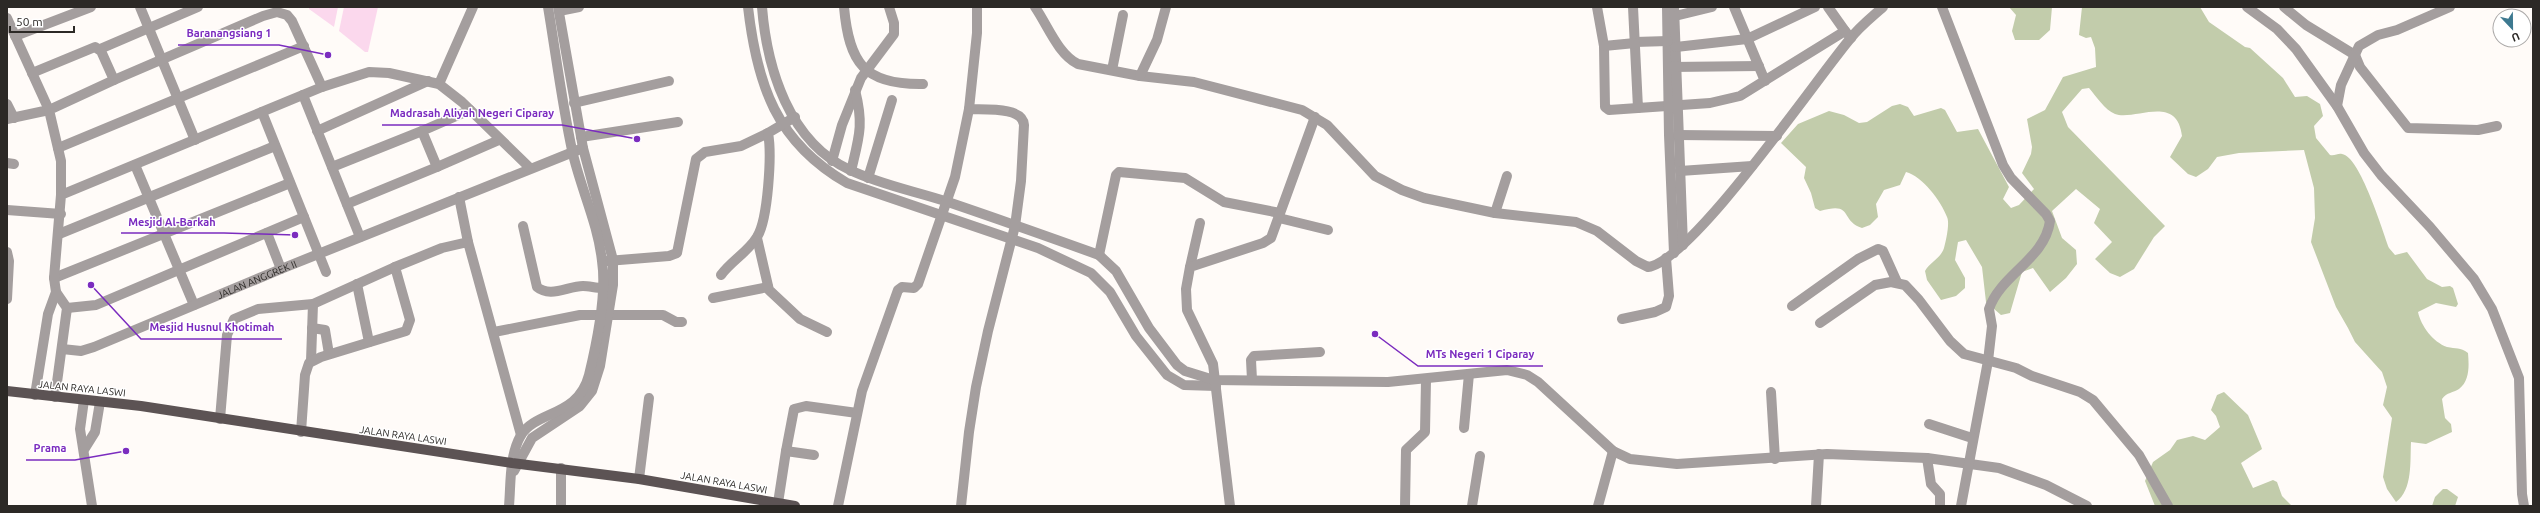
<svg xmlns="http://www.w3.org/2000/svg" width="2540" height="513" viewBox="0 0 2540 513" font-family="Ubuntu,sans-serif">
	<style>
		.forest { fill: #c2ccab }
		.water { fill: #fbd8ed }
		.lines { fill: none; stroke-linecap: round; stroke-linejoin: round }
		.minor { stroke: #a49e9e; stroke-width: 10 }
		.primary { stroke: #5c5354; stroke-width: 10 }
		.labels { text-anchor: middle; stroke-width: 3; stroke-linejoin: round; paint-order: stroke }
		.street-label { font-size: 10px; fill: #2c2926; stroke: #fff }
		.leader { fill: none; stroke: #7b2cbf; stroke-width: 1.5 }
		.callout-dot { fill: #7b2cbf; stroke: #fff; stroke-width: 1.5 }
		.callout-label { font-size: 11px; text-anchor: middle; font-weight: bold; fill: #7b2cbf; stroke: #fff; stroke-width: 3; stroke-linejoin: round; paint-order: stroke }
	</style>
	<rect width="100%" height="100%" fill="#fffbf8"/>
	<g class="forest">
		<path d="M 2009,7 L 2052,7 L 2050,30 L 2039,40 L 2015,40 L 2012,31 L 2016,15 Z"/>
		<path d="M 2082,7 L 2200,7 L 2209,22 L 2245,47 L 2250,48 L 2283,78 L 2295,97 L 2307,96 L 2320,104 L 2323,116 L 2314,126 L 2316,138 L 2330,155 C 2335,156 2338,153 2342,154 C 2360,156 2383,232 2389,248 L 2395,255 L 2407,252 L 2427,279 L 2442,287 L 2450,286 L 2453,288 L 2458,304 L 2456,307 L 2436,303 L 2418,312 C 2421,326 2433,342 2447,347 C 2456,349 2460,347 2468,353 C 2469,365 2470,381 2459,389 C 2453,393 2447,392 2442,399 L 2445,418 L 2451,424 L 2452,432 L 2426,444 L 2411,442 C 2410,460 2413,490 2396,502 L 2387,489 L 2383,477 L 2392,418 L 2383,405 L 2387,387 L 2382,372 L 2355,342 L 2348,328 L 2336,307 L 2311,242 L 2315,218 L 2314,188 L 2304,150 L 2239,153 L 2217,157 L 2208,169 L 2196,177 L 2188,174 L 2170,157 L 2182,136 C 2177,93 2135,121 2115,114 C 2105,110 2096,96 2089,88 L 2082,89 L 2062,112 L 2068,127 L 2165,226 L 2154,237 L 2134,269 L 2120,277 L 2110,273 L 2095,259 L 2112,242 L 2094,223 L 2100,209 L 2076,189 L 2052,211 L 2062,238 L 2076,250 L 2077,264 L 2066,278 L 2050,292 L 2033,268 L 2022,272 L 2010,313 L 2001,315 L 1986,302 L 1982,267 L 1966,240 L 1958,242 L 1955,260 L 1965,278 L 1965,288 L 1956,296 L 1941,300 L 1927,280 L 1925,271 C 1930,262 1941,258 1944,248 C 1946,241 1950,223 1947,217 C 1941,201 1922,176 1906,172 L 1900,185 L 1884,190 L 1876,204 L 1878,217 L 1870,225 L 1862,228 C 1839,220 1854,201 1820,211 L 1815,208 L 1811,193 L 1804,178 L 1806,167 L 1781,143 L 1798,124 L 1829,111 L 1844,115 L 1859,123 L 1867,122 L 1892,106 L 1900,104 L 1908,107 L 1914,116 L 1941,108 L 1945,110 L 1957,132 L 1978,129 L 2009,187 L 2003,199 L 2011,208 L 2019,205 L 2034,189 L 2022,173 L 2031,154 L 2032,147 L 2027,119 L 2045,110 L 2063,77 L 2096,67 L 2095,48 L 2091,37 L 2086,38 L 2079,35 Z"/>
		<path d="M 2224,392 L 2248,415 L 2261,446 L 2262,449 L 2241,463 L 2253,488 L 2273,480 L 2277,482 L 2282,496 L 2292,506 L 2155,506 L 2145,481 L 2153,462 L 2170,450 L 2177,440 L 2193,436 L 2205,440 L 2220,427 L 2216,416 L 2211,410 L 2217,395 Z"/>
		<path d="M 2443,489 L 2447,489 L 2458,497 L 2455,506 L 2432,506 L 2435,497 Z"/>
	</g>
	<g class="water">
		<path d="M 309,7 L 338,7 L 334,27 L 309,9 Z"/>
		<path d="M 344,7 L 378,7 L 368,52 L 365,52 L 339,31 Z"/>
	</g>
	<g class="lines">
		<g class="minor">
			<path d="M 140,7 L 195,140"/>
			<path d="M 748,7 C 757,85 776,142 847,183 L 1038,248 L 1091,273 L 1110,292 L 1136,336 L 1167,375 L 1184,385 L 1216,386"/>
			<path d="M 762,7 C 767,69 789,142 850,170 C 881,185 915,191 948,202 C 998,219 1049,237 1099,255 L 1116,271 L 1149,328 L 1177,365 L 1185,371 L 1214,380 L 1388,382 L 1507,370 L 1527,375 L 1538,382 L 1613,451 L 1630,459 L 1677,464 L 1827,454 L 1927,458 L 1999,468 L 2046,485 L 2087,506"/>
			<path d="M 844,7 C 849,63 864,85 923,84"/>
			<path d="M 1035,7 C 1048,26 1058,54 1078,64 L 1140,76 L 1194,82 L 1302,110 L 1327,125 L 1375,176 L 1402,190 L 1424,198 L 1495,213 L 1576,222 L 1597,231 L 1636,261 L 1648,267 C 1691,262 1817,78 1850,39 C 1859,27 1872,17 1883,7"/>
			<path d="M 1597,7 L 1604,46 L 1605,107 L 1609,110 L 1638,108"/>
			<path d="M 1633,7 L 1638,108 L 1710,103 L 1740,96 L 1845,31 L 1851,38"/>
			<path d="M 1667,7 L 1669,135 L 1674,253"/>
			<path d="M 1674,7 L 1683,245"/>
			<path d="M 1734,7 L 1765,81"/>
			<path d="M 1828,7 L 1845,31"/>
			<path d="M 1942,7 L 2003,165 L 2011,178 L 2046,214 L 2050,221 C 2045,259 2000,275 1989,309 L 1992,326 L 1988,361 L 1961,506"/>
			<path d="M 2247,7 L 2277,29 L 2296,49 L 2337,106 L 2364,153 L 2381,175 L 2430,227 L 2474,279 L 2492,309 L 2519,378 L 2522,494 L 2524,506"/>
			<path d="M 2284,7 L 2306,25 L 2355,55 L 2360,67 L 2408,128 L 2478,130 L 2497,126"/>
			<path d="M 559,11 L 579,7"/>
			<path d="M 1675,16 L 1712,7"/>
			<path d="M 7,18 L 49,110 L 7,119"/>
			<path d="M 15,36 L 91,7"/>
			<path d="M 1635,42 L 1668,41"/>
			<path d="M 1604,46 L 1635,43"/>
			<path d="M 1676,47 L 1747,39 L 1815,7"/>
			<path d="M 100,49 L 198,7"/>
			<path d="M 1671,67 L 1759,66"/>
			<path d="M 1112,70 L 1123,15"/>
			<path d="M 32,73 L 95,47 L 101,51 L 114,80"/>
			<path d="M 1140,76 L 1157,40 L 1166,7"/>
			<path d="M 439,84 L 473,7"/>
			<path d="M 303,95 L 360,237"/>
			<path d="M 574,103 L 669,81"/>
			<path d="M 7,104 L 14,118"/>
			<path d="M 2337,106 L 2341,85 L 2359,46 L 2378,35 L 2397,30 L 2450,7"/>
			<path d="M 262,112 L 326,272"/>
			<path d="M 317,131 L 428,81"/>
			<path d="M 1678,135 L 1777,136"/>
			<path d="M 581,137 L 678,122"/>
			<path d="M 58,148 L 304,46"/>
			<path d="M 832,161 L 842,125 L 861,78 L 894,34 L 894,23 L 889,7"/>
			<path d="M 7,163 L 14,164"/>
			<path d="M 135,165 L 194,305"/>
			<path d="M 332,167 L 422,131"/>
			<path d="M 437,167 L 499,140"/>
			<path d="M 851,171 C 859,137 864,125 855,90"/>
			<path d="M 1680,171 L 1752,166"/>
			<path d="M 868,178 L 892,100"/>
			<path d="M 61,195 L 61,161 L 49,110 L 114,80 L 263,16 L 277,12 L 287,15 L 292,21 L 322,87"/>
			<path d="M 459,197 L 468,242"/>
			<path d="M 347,204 L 437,167 L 422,131 L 470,110"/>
			<path d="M 7,210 L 61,214"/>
			<path d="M 1495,213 L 1507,176"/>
			<path d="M 1279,218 L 1328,230"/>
			<path d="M 523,226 L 537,287 C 550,298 568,286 583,286 C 589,286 596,288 602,288"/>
			<path d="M 267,233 L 281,269"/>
			<path d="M 59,234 L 275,146"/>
			<path d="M 757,238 L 769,290 L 800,319 L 827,332"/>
			<path d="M 7,252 L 9,261 L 7,299"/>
			<path d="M 1099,255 L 1116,175 L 1119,172 L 1185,178 L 1224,202 L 1280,213"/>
			<path d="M 607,261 L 669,256 L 677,253 L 696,159 L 705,152 L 741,146 L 768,133"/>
			<path d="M 1190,267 L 1200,223"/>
			<path d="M 721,275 C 731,261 748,252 757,237 C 768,220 772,154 768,133 L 795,117"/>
			<path d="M 54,278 L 290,183"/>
			<path d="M 357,284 L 369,342"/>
			<path d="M 713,298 L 768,287"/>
			<path d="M 1792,306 L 1858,259 L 1878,249 L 1883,251 L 1897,282"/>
			<path d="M 67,308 L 96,305 L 304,217"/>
			<path d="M 1622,319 L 1655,312 L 1666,307 L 1669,296 L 1666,258"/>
			<path d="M 1820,323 L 1875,285 L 1891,282 L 1905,285 L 1919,300 L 1950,341 L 1964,354 L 2016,368 L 2032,376 L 2080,392 L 2093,400 L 2139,455 L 2168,506"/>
			<path d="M 312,328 L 325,330 L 329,354"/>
			<path d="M 494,332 L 580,315 L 663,315 L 676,322 L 682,322"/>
			<path id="s1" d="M 62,349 L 81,351 L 94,347 L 281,269 L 583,148"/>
			<path d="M 311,361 L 313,304"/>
			<path d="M 1252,380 L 1251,360 L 1254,356 L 1320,352"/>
			<path d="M 1771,392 L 1775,459"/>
			<path d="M 35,395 L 48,314 L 56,292 L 54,278 L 61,195 L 322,87 L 369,72 L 389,73 L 439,84 L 462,102 L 530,168"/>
			<path d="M 55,397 L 67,308 L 56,292"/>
			<path d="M 84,400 L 80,429 L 92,506"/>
			<path d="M 220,419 L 227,335 L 234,319 L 258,309 L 313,304 L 395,267"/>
			<path d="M 1929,424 L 1972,438"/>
			<path d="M 1464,428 L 1469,374"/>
			<path d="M 301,432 L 305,375 L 309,363 L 321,357 L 406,331 L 410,320 L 395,267 L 442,248 L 468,242 L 521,435"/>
			<path d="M 85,448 L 95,432 L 100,402"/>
			<path d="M 786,451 L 794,409 L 806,406 L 857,413"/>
			<path d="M 1927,458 L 1931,484 L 1940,494 L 1940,506"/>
			<path d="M 561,468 L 561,506"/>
			<path d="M 514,471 L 532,438 L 580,406 L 592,391 L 600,366 L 613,285 L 613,260 L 583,148 L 558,7"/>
			<path d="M 639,479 L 649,398"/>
			<path d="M 778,503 L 786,451 L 814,455"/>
			<path d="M 509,506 C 511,483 509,456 521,435 C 537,410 578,417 589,375 C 597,342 607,294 602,261 C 598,223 580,187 572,150 C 562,103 556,55 548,7"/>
			<path d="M 838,506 L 862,391 L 898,290 L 902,287 L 914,288 L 918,284 L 955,177 L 969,109"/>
			<path d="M 961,506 L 969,432 L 976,387 L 988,331 L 1015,226 L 1021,181 L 1024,125 C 1023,106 983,110 969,109 L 977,33 L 977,7"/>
			<path d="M 1230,506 L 1213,364 L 1187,310 L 1186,289 L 1190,267 L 1263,243 L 1271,238 L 1315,117"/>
			<path d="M 1405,506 L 1406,450 L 1425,432 L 1426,380"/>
			<path d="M 1472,506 L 1480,456"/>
			<path d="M 1598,506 L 1613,451"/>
			<path d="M 1816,506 L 1819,454"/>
		</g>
		<path class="primary" d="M 7,391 L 141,406 L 512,463 L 639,479 L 795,506"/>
	</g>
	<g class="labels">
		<g class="street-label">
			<text dy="4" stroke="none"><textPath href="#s1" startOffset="209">JALAN ANGGREK II</textPath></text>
			<text transform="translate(82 388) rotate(6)" y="4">JALAN RAYA LASWI</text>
			<text transform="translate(403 435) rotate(8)" y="4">JALAN RAYA LASWI</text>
			<text transform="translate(724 482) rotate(10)" y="4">JALAN RAYA LASWI</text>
		</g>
	</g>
	<path class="leader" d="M328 55L279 45H178M637 139L562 125H382M295 235L224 233H121M91 285L141 339H282M1375 334L1418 366H1543M126 451L75 460H26"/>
	<g class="callout-dot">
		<circle cx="328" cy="55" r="4"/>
		<circle cx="637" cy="139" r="4"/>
		<circle cx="295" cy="235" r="4"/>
		<circle cx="91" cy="285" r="4"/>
		<circle cx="1375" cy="334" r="4"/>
		<circle cx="126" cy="451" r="4"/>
	</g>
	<g class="callout-label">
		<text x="229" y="37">Baranangsiang 1</text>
		<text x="472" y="117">Madrasah Aliyah Negeri Ciparay</text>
		<text x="172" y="226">Mesjid Al-Barkah</text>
		<text x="212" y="331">Mesjid Husnul Khotimah</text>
		<text x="1480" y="358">MTs Negeri 1 Ciparay</text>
		<text x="50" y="452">Prama</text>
	</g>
	<rect width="2540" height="513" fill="none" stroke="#2c2926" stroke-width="16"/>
	<g transform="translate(2512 28) rotate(158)"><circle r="19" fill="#ffffff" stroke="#aba9a8"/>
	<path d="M0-3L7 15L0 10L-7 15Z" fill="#3d7990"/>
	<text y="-6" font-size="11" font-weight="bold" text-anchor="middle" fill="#2c2926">U</text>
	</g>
	<path d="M10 26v6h64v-6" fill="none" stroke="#2c2926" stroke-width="2"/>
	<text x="16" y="26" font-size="12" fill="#2c2926" stroke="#ffffff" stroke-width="3" paint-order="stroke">50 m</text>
</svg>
